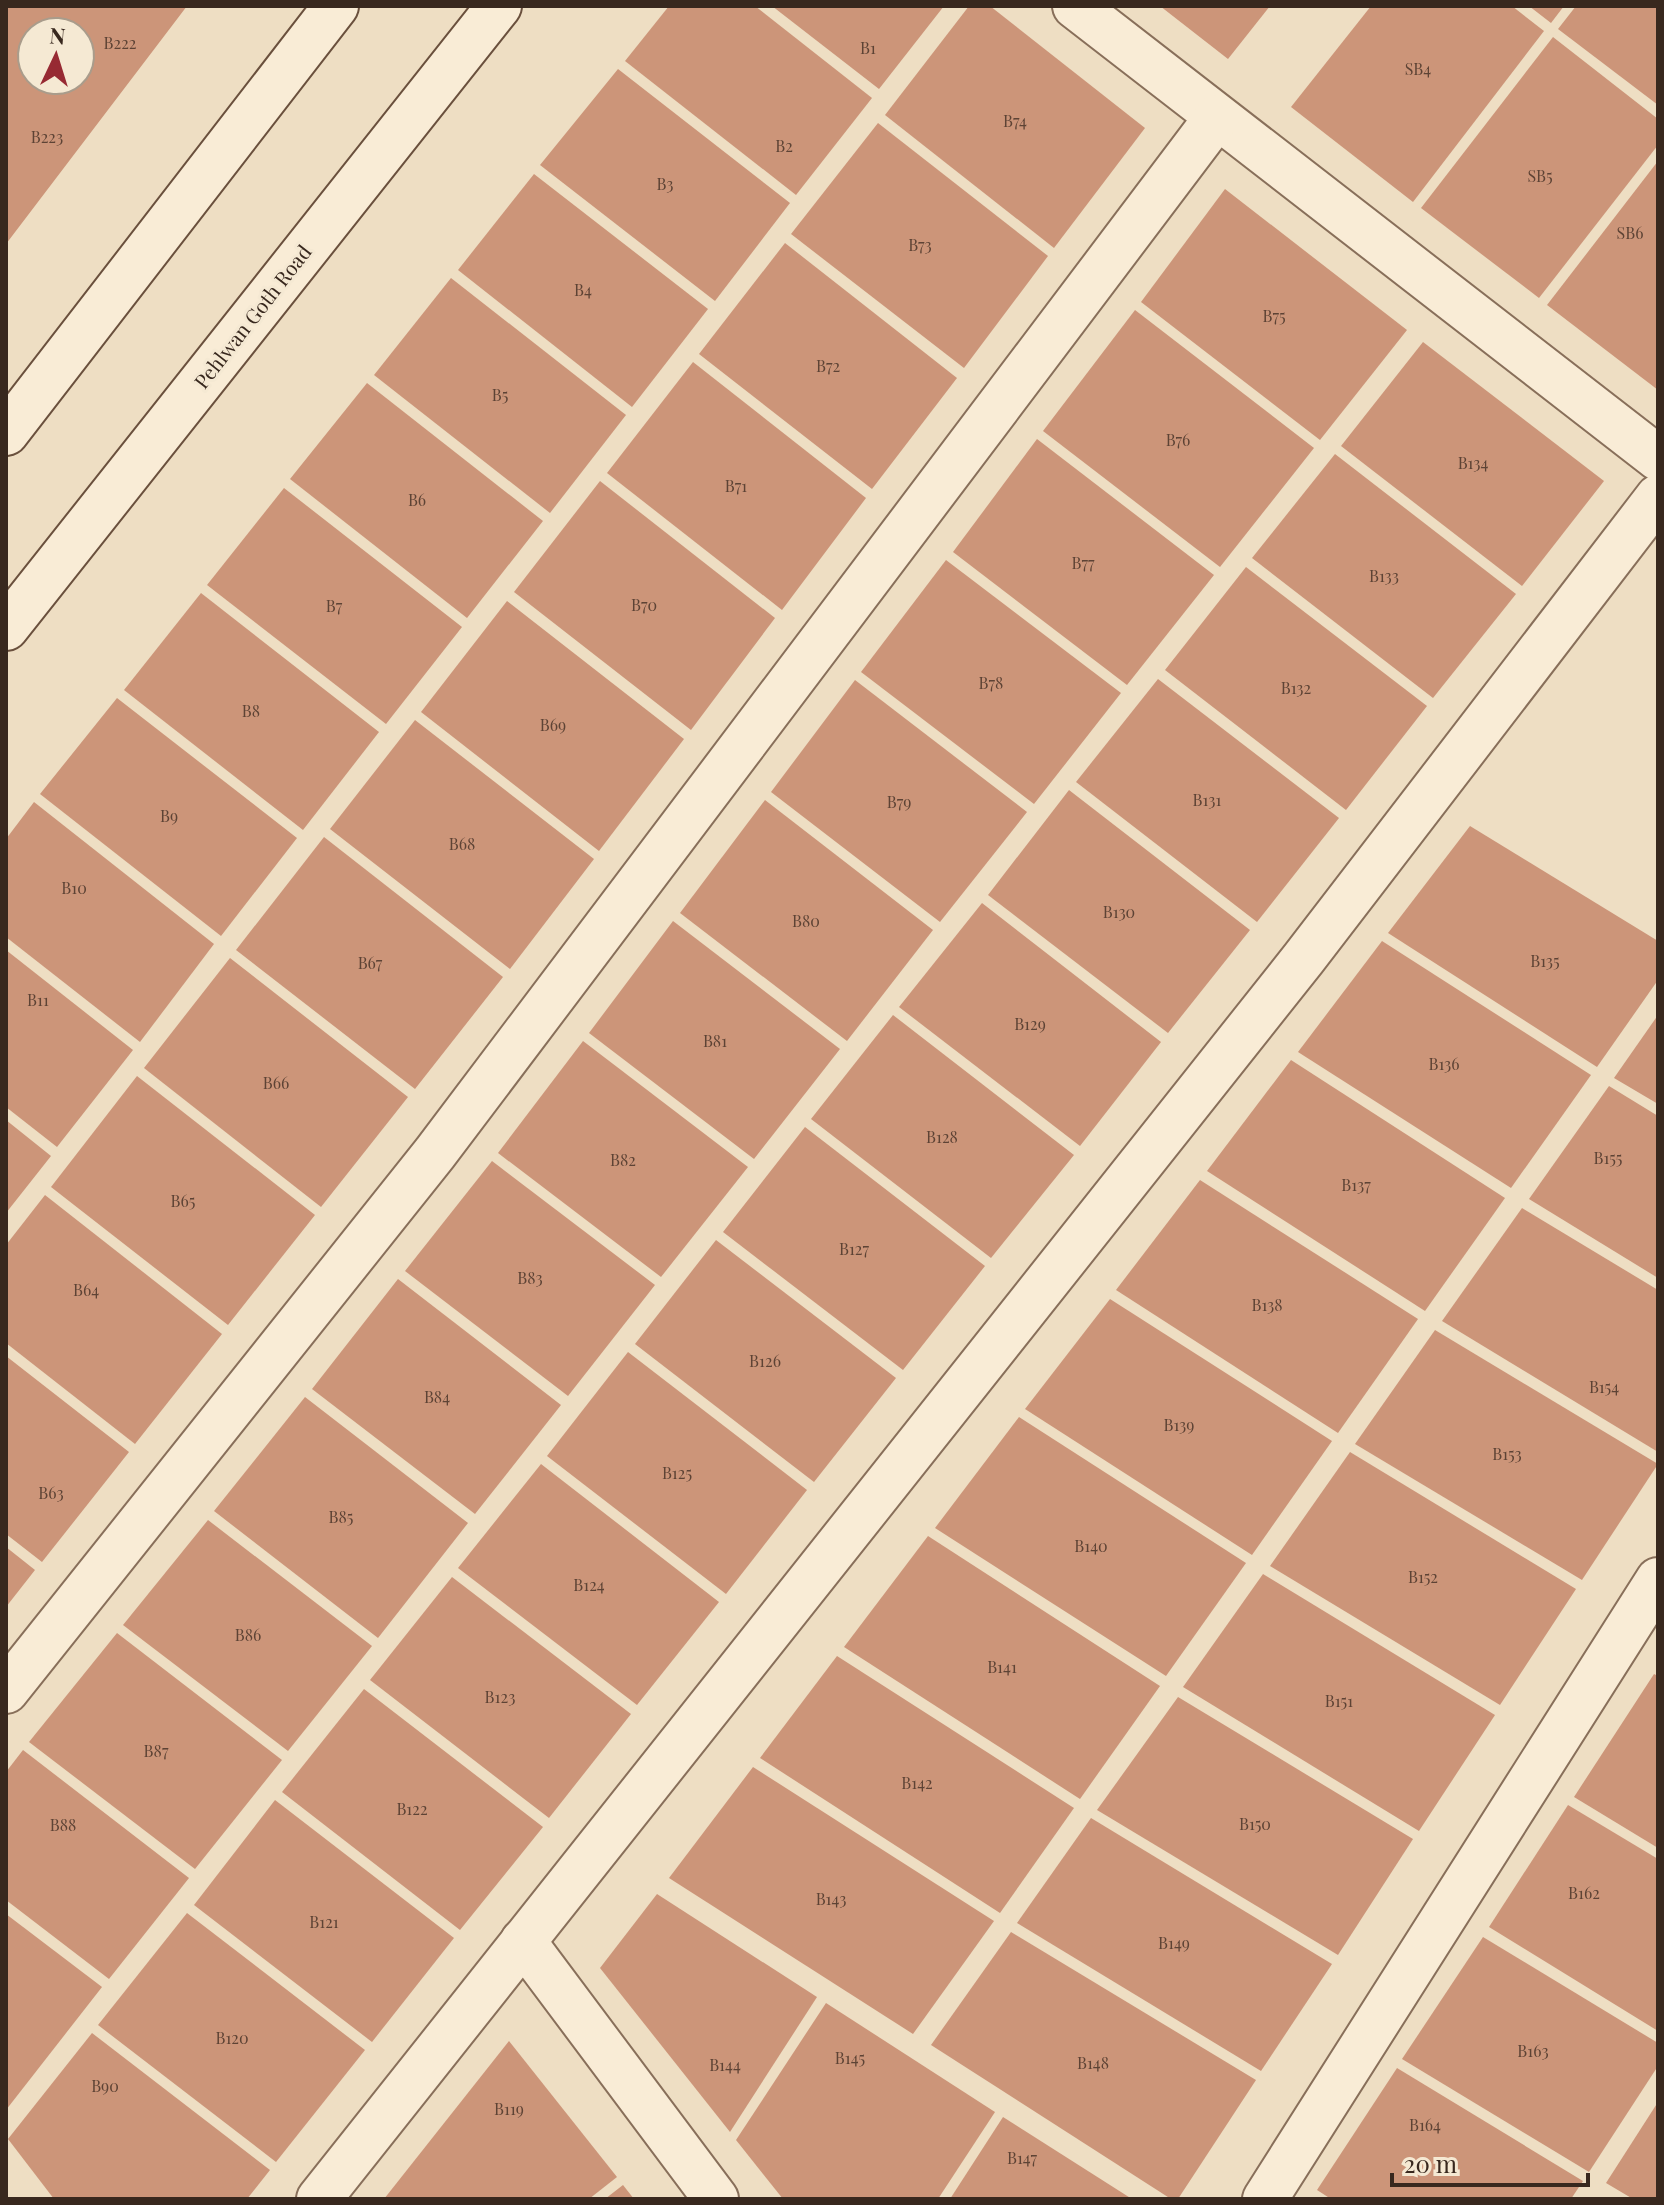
<svg xmlns="http://www.w3.org/2000/svg" width="1664" height="2205" viewBox="0 0 1664 2205" font-family="'Playfair Display',serif">
	<style>
		.building { fill: #cc9579; fill-rule: evenodd }
		.lines { fill: none; stroke-linecap: round; stroke-linejoin: round }
		.street-casing { stroke: #886f5a; stroke-width: 48 }
		.secondary-casing { stroke: #6a503d; stroke-width: 48 }
		.street { stroke: #f9ecd6; stroke-width: 44 }
		.secondary { stroke: #f9ecd6; stroke-width: 44 }
		.labels { text-anchor: middle; stroke-width: 6; stroke-linejoin: round; paint-order: stroke }
		.number-label { font-size: 16px; fill: #5d4335 }
		.street-label { font-size: 20px; fill: #38281e; stroke: #f5e9d3 }
	</style>
	<rect width="100%" height="100%" fill="#eedec3"/>
	<g class="building">
		<path d="M 6,6 L 187,6 L 6,244 ZM 32,32 L 80,32 L 80,80 L 32,80 Z"/>
		<path d="M 669,6 L 755,6 L 872,98 L 796,195 L 625,61 Z"/>
		<path d="M 772,6 L 944,6 L 879,89 Z"/>
		<path d="M 969,6 L 990,6 L 1145,128 L 1054,248 L 885,115 Z"/>
		<path d="M 1160,6 L 1270,6 L 1228,59 Z"/>
		<path d="M 1371,6 L 1512,6 L 1544,31 L 1413,202 L 1291,107 Z"/>
		<path d="M 1529,6 L 1564,6 L 1551,23 Z"/>
		<path d="M 1576,6 L 1658,6 L 1658,105 L 1558,29 Z"/>
		<path d="M 1553,37 L 1658,119 L 1658,145 L 1539,298 L 1421,208 Z"/>
		<path d="M 618,69 L 790,203 L 715,301 L 540,165 Z"/>
		<path d="M 878,123 L 1048,256 L 964,368 L 791,234 Z"/>
		<path d="M 1658,161 L 1658,390 L 1547,305 Z"/>
		<path d="M 534,174 L 708,309 L 632,407 L 458,270 Z"/>
		<path d="M 1225,189 L 1407,330 L 1320,440 L 1141,302 Z"/>
		<path d="M 785,243 L 957,378 L 872,489 L 699,354 Z"/>
		<path d="M 451,278 L 626,415 L 550,513 L 374,375 Z"/>
		<path d="M 1135,310 L 1314,448 L 1220,567 L 1043,431 Z"/>
		<path d="M 1423,342 L 1604,481 L 1522,586 L 1341,446 Z"/>
		<path d="M 693,362 L 866,498 L 782,610 L 607,473 Z"/>
		<path d="M 367,383 L 543,521 L 467,618 L 290,479 Z"/>
		<path d="M 1037,439 L 1214,575 L 1127,685 L 953,552 Z"/>
		<path d="M 1335,454 L 1516,594 L 1433,698 L 1252,558 Z"/>
		<path d="M 600,481 L 775,618 L 691,730 L 514,592 Z"/>
		<path d="M 284,488 L 462,627 L 386,724 L 207,585 Z"/>
		<path d="M 946,560 L 1121,693 L 1034,804 L 861,672 Z"/>
		<path d="M 1246,567 L 1427,706 L 1346,810 L 1165,670 Z"/>
		<path d="M 201,593 L 379,732 L 303,830 L 124,690 Z"/>
		<path d="M 507,601 L 684,739 L 599,851 L 421,712 Z"/>
		<path d="M 1158,679 L 1339,818 L 1257,922 L 1076,782 Z"/>
		<path d="M 855,680 L 1027,812 L 940,922 L 771,792 Z"/>
		<path d="M 117,698 L 297,838 L 221,936 L 40,794 Z"/>
		<path d="M 415,720 L 594,859 L 510,969 L 330,829 Z"/>
		<path d="M 1069,790 L 1250,930 L 1168,1033 L 988,895 Z"/>
		<path d="M 765,800 L 933,930 L 847,1041 L 680,913 Z"/>
		<path d="M 34,802 L 214,944 L 140,1042 L 6,937 L 6,839 Z"/>
		<path d="M 1470,826 L 1658,941 L 1658,980 L 1597,1067 L 1388,933 Z"/>
		<path d="M 324,837 L 503,977 L 415,1089 L 236,950 Z"/>
		<path d="M 982,903 L 1161,1042 L 1080,1146 L 899,1007 Z"/>
		<path d="M 673,921 L 840,1049 L 754,1159 L 589,1033 Z"/>
		<path d="M 1382,941 L 1591,1075 L 1511,1188 L 1298,1052 Z"/>
		<path d="M 6,950 L 133,1050 L 57,1147 L 6,1107 Z"/>
		<path d="M 230,958 L 408,1097 L 321,1207 L 144,1068 Z"/>
		<path d="M 893,1015 L 1074,1155 L 991,1258 L 811,1119 Z"/>
		<path d="M 1658,1015 L 1658,1104 L 1614,1078 Z"/>
		<path d="M 583,1041 L 748,1167 L 661,1277 L 498,1153 Z"/>
		<path d="M 1291,1060 L 1505,1198 L 1425,1311 L 1207,1171 Z"/>
		<path d="M 137,1076 L 315,1215 L 228,1325 L 51,1187 Z"/>
		<path d="M 1609,1086 L 1658,1116 L 1658,1278 L 1529,1199 Z"/>
		<path d="M 6,1120 L 51,1156 L 6,1213 Z"/>
		<path d="M 805,1127 L 985,1266 L 903,1370 L 723,1232 Z"/>
		<path d="M 492,1161 L 655,1285 L 568,1396 L 405,1271 Z"/>
		<path d="M 1200,1180 L 1418,1319 L 1338,1433 L 1116,1290 Z"/>
		<path d="M 45,1195 L 222,1334 L 135,1444 L 6,1343 L 6,1245 Z"/>
		<path d="M 1522,1208 L 1658,1290 L 1658,1452 L 1442,1321 Z"/>
		<path d="M 716,1240 L 896,1378 L 814,1482 L 635,1344 Z"/>
		<path d="M 398,1279 L 561,1405 L 475,1514 L 312,1389 Z"/>
		<path d="M 1110,1299 L 1332,1441 L 1252,1555 L 1025,1409 Z"/>
		<path d="M 1435,1330 L 1658,1464 L 1582,1580 L 1355,1444 Z"/>
		<path d="M 628,1352 L 807,1490 L 726,1594 L 547,1456 Z"/>
		<path d="M 6,1356 L 129,1452 L 42,1562 L 6,1534 Z"/>
		<path d="M 305,1397 L 468,1523 L 378,1638 L 214,1511 Z"/>
		<path d="M 1019,1417 L 1246,1563 L 1166,1676 L 935,1528 Z"/>
		<path d="M 1350,1452 L 1576,1589 L 1500,1705 L 1270,1566 Z"/>
		<path d="M 541,1464 L 719,1602 L 637,1705 L 458,1568 Z"/>
		<path d="M 208,1520 L 372,1646 L 288,1751 L 123,1625 Z"/>
		<path d="M 928,1536 L 1160,1686 L 1080,1799 L 844,1647 Z"/>
		<path d="M 6,1547 L 35,1570 L 6,1607 Z"/>
		<path d="M 1263,1574 L 1495,1715 L 1419,1831 L 1183,1687 Z"/>
		<path d="M 452,1577 L 631,1714 L 549,1818 L 370,1680 Z"/>
		<path d="M 117,1633 L 282,1760 L 195,1869 L 29,1742 Z"/>
		<path d="M 837,1656 L 1074,1808 L 1000,1913 L 760,1758 Z"/>
		<path d="M 1654,1674 L 1658,1676 L 1658,1848 L 1574,1797 Z"/>
		<path d="M 364,1689 L 543,1827 L 460,1930 L 282,1792 Z"/>
		<path d="M 1178,1697 L 1413,1839 L 1338,1955 L 1097,1810 Z"/>
		<path d="M 23,1750 L 189,1878 L 109,1979 L 6,1900 L 6,1772 Z"/>
		<path d="M 753,1767 L 994,1921 L 913,2034 L 669,1878 Z"/>
		<path d="M 275,1800 L 454,1938 L 372,2042 L 194,1905 Z"/>
		<path d="M 1568,1805 L 1658,1859 L 1658,2031 L 1489,1927 Z"/>
		<path d="M 1091,1818 L 1332,1964 L 1261,2071 L 1017,1923 Z"/>
		<path d="M 657,1894 L 817,1997 L 730,2132 L 600,1968 Z"/>
		<path d="M 187,1913 L 365,2050 L 276,2162 L 98,2025 Z"/>
		<path d="M 6,1914 L 102,1987 L 6,2110 Z"/>
		<path d="M 1011,1932 L 1256,2080 L 1178,2199 L 1171,2199 L 931,2045 Z"/>
		<path d="M 1483,1937 L 1658,2043 L 1658,2066 L 1589,2172 L 1402,2059 Z"/>
		<path d="M 826,2003 L 995,2112 L 938,2199 L 783,2199 L 736,2140 Z"/>
		<path d="M 92,2033 L 270,2170 L 247,2199 L 54,2199 L 8,2139 Z"/>
		<path d="M 509,2041 L 617,2177 L 589,2199 L 384,2199 Z"/>
		<path d="M 1397,2068 L 1583,2181 L 1571,2199 L 1331,2199 L 1317,2190 Z"/>
		<path d="M 1658,2102 L 1658,2199 L 1633,2199 L 1606,2183 Z"/>
		<path d="M 1003,2117 L 1132,2199 L 950,2199 Z"/>
		<path d="M 623,2185 L 634,2199 L 605,2199 Z"/>
	</g>
	<g class="lines">
		<defs>
			<g id="street">
				<path d="M 1075,6 L 1658,458"/>
				<path d="M 6,1691 L 435,1153 L 1217,117"/>
				<path d="M 523,1941 L 716,2199"/>
				<path d="M 319,2199 L 1304,958 L 1658,497"/>
				<path d="M 1265,2199 L 1658,1580"/>
			</g>
			<g id="secondary">
				<path d="M 6,433 L 336,6"/>
				<path d="M 6,628 L 499,6"/>
			</g>
		</defs>
		<use href="#street" class="street-casing"/>
		<use href="#secondary" class="secondary-casing"/>
		<use href="#street" class="street"/>
		<use href="#secondary" class="secondary"/>
	</g>
	<g class="labels">
		<g class="number-label">
			<text x="120" y="49">B222</text>
			<text x="868" y="54">B1</text>
			<text x="1418" y="75">SB4</text>
			<text x="1015" y="127">B74</text>
			<text x="47" y="143">B223</text>
			<text x="784" y="152">B2</text>
			<text x="1540" y="182">SB5</text>
			<text x="665" y="190">B3</text>
			<text x="1630" y="239">SB6</text>
			<text x="920" y="251">B73</text>
			<text x="583" y="296">B4</text>
			<text x="1274" y="322">B75</text>
			<text x="828" y="372">B72</text>
			<text x="500" y="401">B5</text>
			<text x="1178" y="446">B76</text>
			<text x="1473" y="469">B134</text>
			<text x="736" y="492">B71</text>
			<text x="417" y="506">B6</text>
			<text x="1083" y="569">B77</text>
			<text x="1384" y="582">B133</text>
			<text x="644" y="611">B70</text>
			<text x="334" y="612">B7</text>
			<text x="991" y="689">B78</text>
			<text x="1296" y="694">B132</text>
			<text x="251" y="717">B8</text>
			<text x="553" y="731">B69</text>
			<text x="1207" y="806">B131</text>
			<text x="899" y="808">B79</text>
			<text x="169" y="822">B9</text>
			<text x="462" y="850">B68</text>
			<text x="74" y="894">B10</text>
			<text x="1119" y="918">B130</text>
			<text x="806" y="927">B80</text>
			<text x="1545" y="967">B135</text>
			<text x="370" y="969">B67</text>
			<text x="38" y="1006">B11</text>
			<text x="1030" y="1030">B129</text>
			<text x="715" y="1047">B81</text>
			<text x="1444" y="1070">B136</text>
			<text x="276" y="1089">B66</text>
			<text x="942" y="1143">B128</text>
			<text x="1608" y="1164">B155</text>
			<text x="623" y="1166">B82</text>
			<text x="1356" y="1191">B137</text>
			<text x="183" y="1207">B65</text>
			<text x="854" y="1255">B127</text>
			<text x="530" y="1284">B83</text>
			<text x="86" y="1296">B64</text>
			<text x="1267" y="1311">B138</text>
			<text x="765" y="1367">B126</text>
			<text x="1604" y="1393">B154</text>
			<text x="437" y="1403">B84</text>
			<text x="1179" y="1431">B139</text>
			<text x="1507" y="1460">B153</text>
			<text x="677" y="1479">B125</text>
			<text x="51" y="1499">B63</text>
			<text x="341" y="1523">B85</text>
			<text x="1091" y="1552">B140</text>
			<text x="1423" y="1583">B152</text>
			<text x="589" y="1591">B124</text>
			<text x="248" y="1641">B86</text>
			<text x="1002" y="1673">B141</text>
			<text x="500" y="1703">B123</text>
			<text x="1339" y="1707">B151</text>
			<text x="156" y="1757">B87</text>
			<text x="917" y="1789">B142</text>
			<text x="412" y="1815">B122</text>
			<text x="1255" y="1830">B150</text>
			<text x="63" y="1831">B88</text>
			<text x="1584" y="1899">B162</text>
			<text x="831" y="1905">B143</text>
			<text x="324" y="1928">B121</text>
			<text x="1174" y="1949">B149</text>
			<text x="232" y="2044">B120</text>
			<text x="1533" y="2057">B163</text>
			<text x="850" y="2064">B145</text>
			<text x="1093" y="2069">B148</text>
			<text x="725" y="2071">B144</text>
			<text x="105" y="2092">B90</text>
			<text x="509" y="2115">B119</text>
			<text x="1425" y="2131">B164</text>
			<text x="1022" y="2164">B147</text>
		</g>
		<g class="street-label">
			<text transform="translate(253 317) rotate(-52)" y="7">Pehlwan Goth Road</text>
		</g>
	</g>
	<rect width="1664" height="2205" fill="none" stroke="#38281e" stroke-width="16"/>
	<g transform="translate(56 56) rotate(4)"><circle r="38" fill="#f5e9d3" stroke="#a99c8b" stroke-width="2"/>
	<path d="M0-6L14 30L0 20L-14 30Z" fill="#972a33"/>
	<text y="-12" font-size="22" font-weight="bold" text-anchor="middle" fill="#38281e">N</text>
	</g>
	<path d="M1392 2173v12h196v-12" fill="none" stroke="#38281e" stroke-width="4"/>
	<text x="1404" y="2173" font-size="24" fill="#38281e" stroke="#f5e9d3" stroke-width="6" paint-order="stroke">20 m</text>
</svg>
